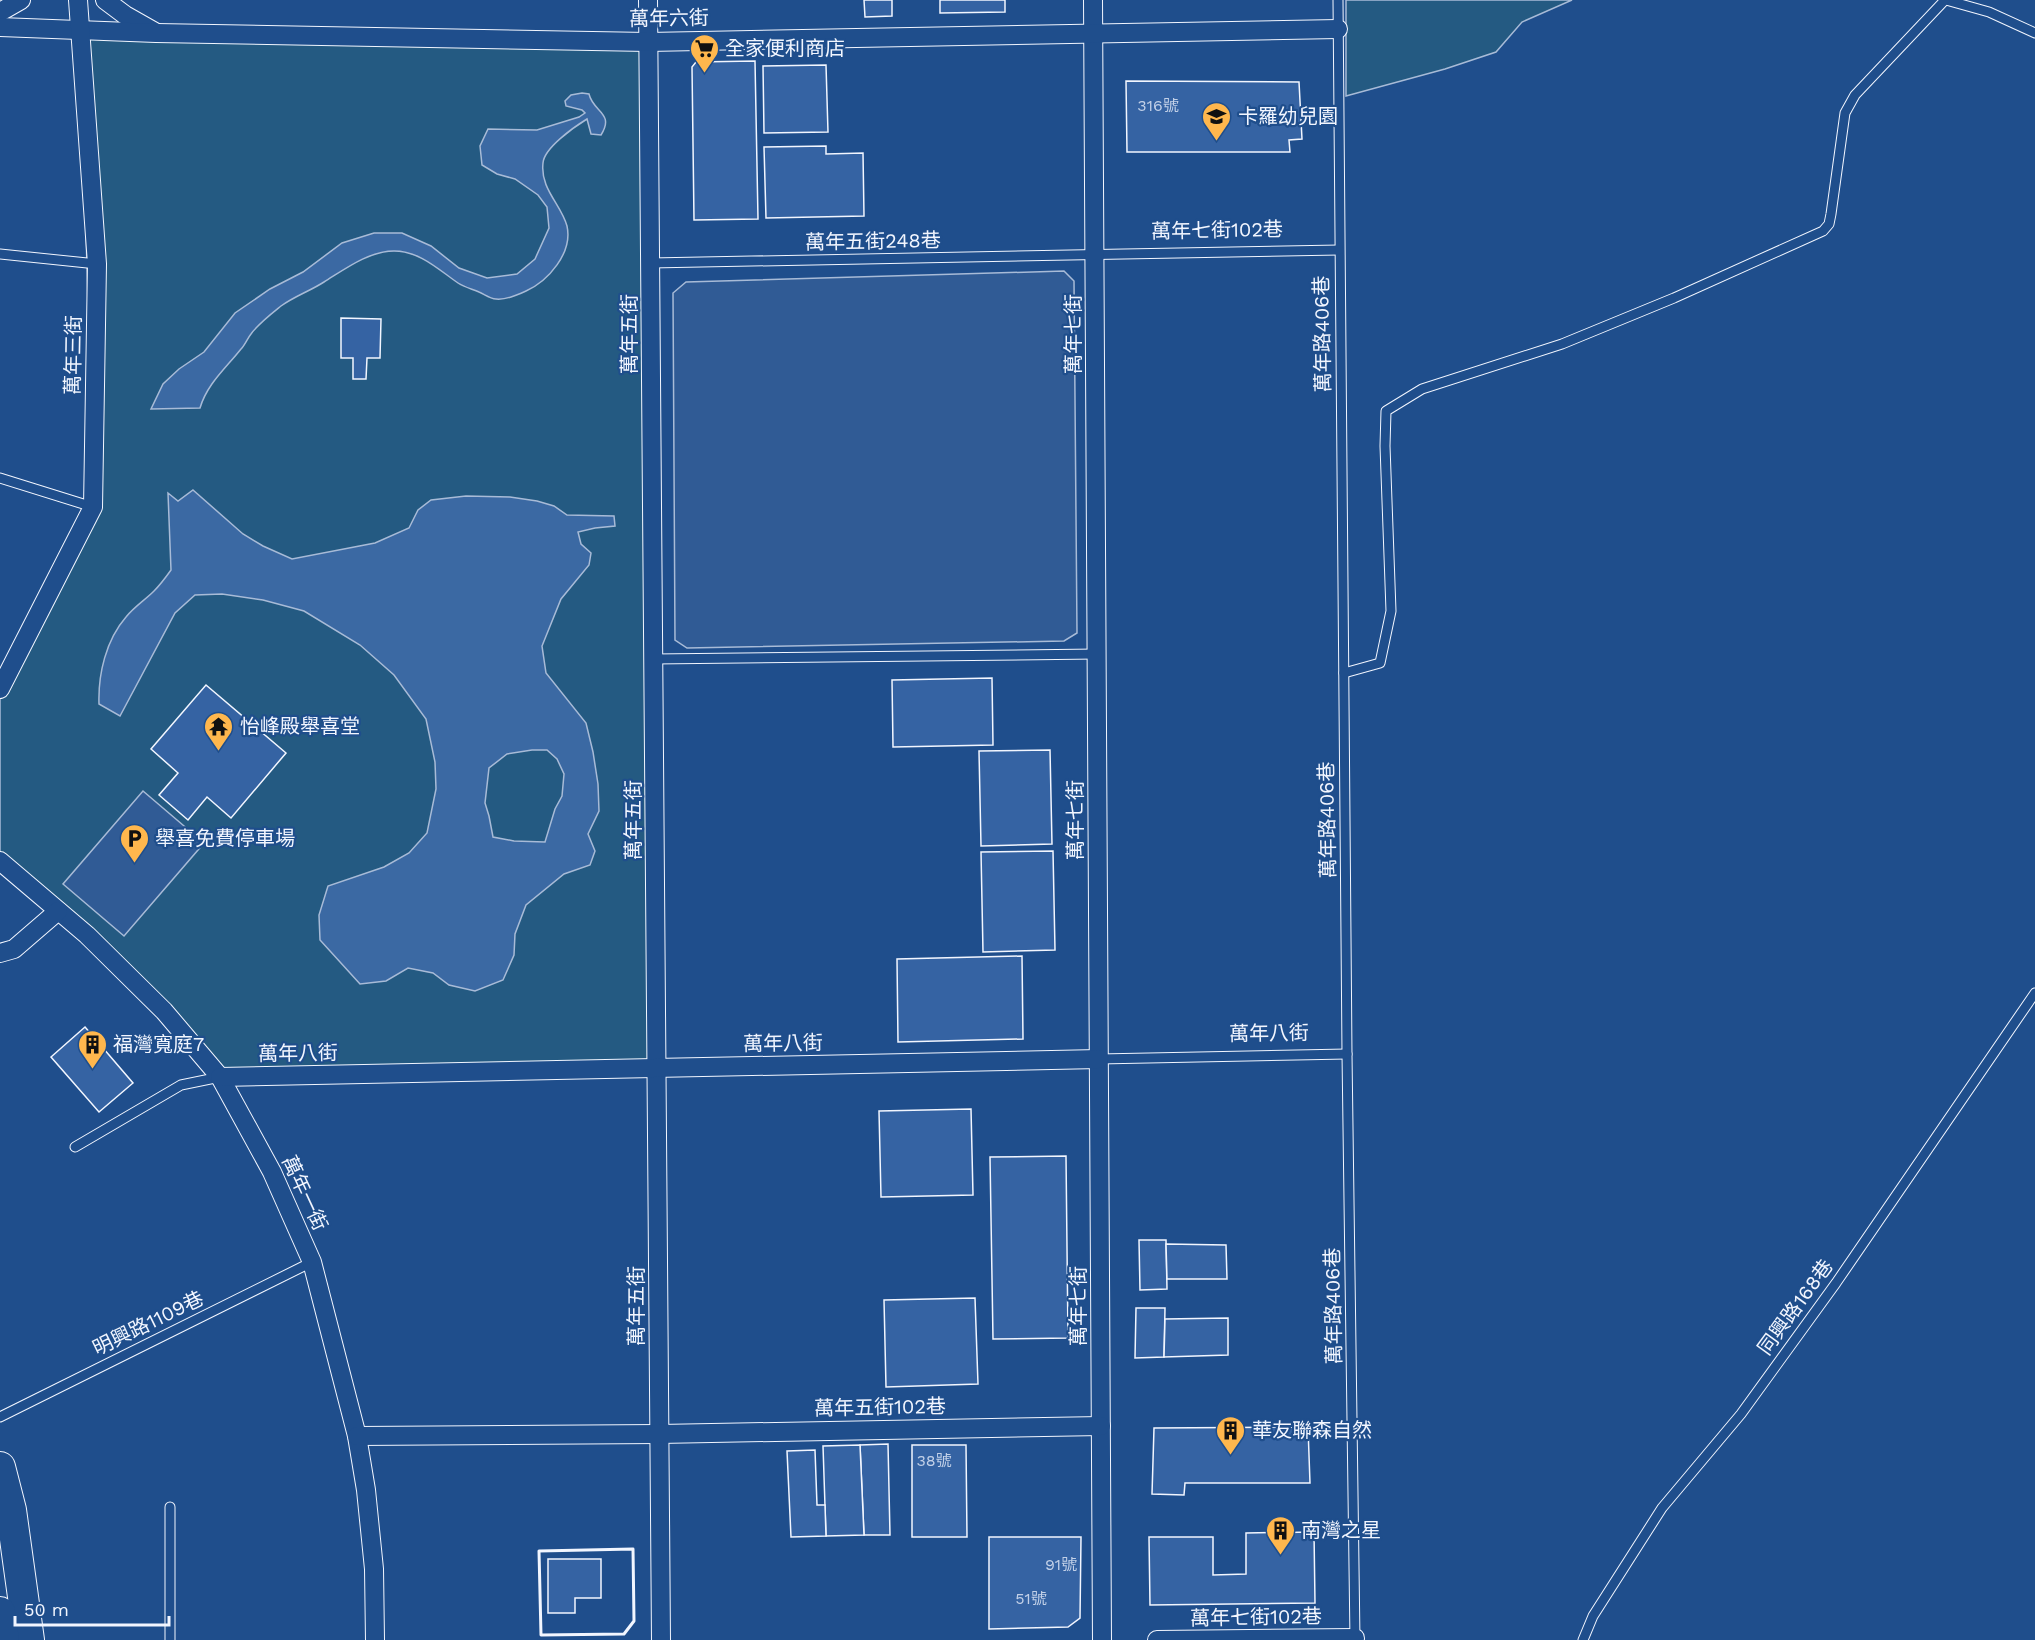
<svg xmlns="http://www.w3.org/2000/svg" width="2035" height="1640" viewBox="0 0 2035 1640" font-family="'Work Sans','Noto Sans TC',sans-serif">
	<style>
		.green { fill: #245a82; stroke: #a8bbd7; stroke-width: 1.5 }
		.parking { fill: #305b95; stroke: #a8bbd7; stroke-width: 1.5 }
		.water { fill: #3b69a3; stroke: #a8bbd7; stroke-width: 1.5; fill-rule: evenodd }
		.building { fill: #3563a3; stroke: #f2f6ff; stroke-width: 1.5 }
		.lines { fill: none; stroke-linecap: round; stroke-linejoin: round }
		.service-casing { stroke: #f2f6ff; stroke-width: 11 }
		.minor-casing { stroke: #f2f6ff; stroke-width: 20 }
		.primary-casing { stroke: #f2f6ff; stroke-width: 32 }
		.service { stroke: #1f4e8c; stroke-width: 9 }
		.minor { stroke: #1f4e8c; stroke-width: 18 }
		.primary { stroke: #1f4e8c; stroke-width: 30 }
		.wall { stroke: #f2f6ff; stroke-width: 3 }
		.labels { text-anchor: middle; stroke-width: 4.5; stroke-linejoin: round; paint-order: stroke }
		.number-label { font-size: 16px; fill: #c3d1e8 }
		.street-label { font-size: 20px; fill: #f2f6ff; stroke: #1f4e8c }
		.poi-label { font-size: 20px; fill: #f2f6ff; stroke: #1f4e8c; text-anchor: start }
	</style>
	<rect width="100%" height="100%" fill="#1f4e8c"/>
	<g class="green">
		<path d="M 1346,0 L 1572,0 L 1522,22 L 1496,52 L 1445,69 L 1346,96 Z"/>
		<path d="M 81,31 L 648,42 L 657,1068 L 220,1077 L 0,861 L 0,689 L 93,506 Z"/>
	</g>
	<g class="parking">
		<path d="M 1064,271 L 1074,281 L 1077,633 L 1064,641 L 687,648 L 675,640 L 673,293 L 686,282 Z"/>
		<path d="M 143,791 L 204,843 L 124,936 L 63,884 Z"/>
	</g>
	<g class="water">
		<path d="M 582,93 L 589,94 C 593,112 615,113 601,135 L 591,134 L 587,119 C 574,127 544,148 543,163 C 540,189 561,204 567,226 C 573,253 548,281 526,291 C 517,295 506,300 496,299 C 490,299 484,294 479,292 C 472,289 464,287 458,283 C 439,270 420,251 394,251 C 369,251 345,269 324,282 C 310,291 295,296 281,306 C 271,314 258,324 251,334 C 247,339 245,345 241,349 C 226,368 207,384 200,408 L 151,409 L 163,384 L 179,369 L 204,352 L 235,313 L 270,289 L 303,272 L 342,243 L 374,233 L 402,233 L 431,246 L 459,268 L 487,278 L 517,274 L 535,259 L 549,228 L 547,207 L 538,195 L 515,179 L 497,174 L 482,165 L 480,146 L 488,129 L 537,130 L 579,117 L 585,113 L 582,110 L 566,106 L 565,101 L 571,95 Z"/>
		<path d="M 193,490 L 243,534 L 263,546 L 292,559 L 375,543 L 409,528 L 418,510 L 431,500 L 466,496 L 510,497 L 537,501 L 554,506 L 567,515 L 614,516 L 615,526 L 595,528 L 578,532 L 581,544 L 591,553 L 589,565 L 561,599 L 542,646 L 546,673 L 586,723 L 593,752 L 598,784 L 599,811 L 588,834 L 595,851 L 590,865 L 564,874 L 526,905 L 515,934 L 514,955 L 503,980 L 475,991 L 449,985 L 433,973 L 408,968 L 386,981 L 360,984 L 320,940 L 319,915 L 328,886 L 384,867 L 409,853 L 427,833 L 436,789 L 435,762 L 426,719 L 394,675 L 360,645 L 304,611 L 263,600 L 222,594 L 195,595 L 175,613 L 120,716 L 99,704 C 98,674 106,640 126,617 C 134,607 145,600 154,591 C 160,585 166,577 171,570 L 168,493 L 178,501 ZM 532,750 L 547,750 L 557,759 L 564,774 L 562,796 L 555,809 L 545,842 L 514,841 L 493,837 L 489,816 L 485,803 L 489,768 L 507,754 Z"/>
	</g>
	<g class="building">
		<path d="M 864,0 L 892,0 L 892,16 L 865,17 Z"/>
		<path d="M 940,0 L 1005,0 L 1005,12 L 940,13 Z"/>
		<path d="M 755,61 L 758,219 L 694,220 L 692,67 L 696,62 Z"/>
		<path d="M 826,65 L 828,132 L 764,133 L 763,66 Z"/>
		<path d="M 1126,81 L 1299,82 L 1302,139 L 1289,140 L 1290,152 L 1127,152 Z"/>
		<path d="M 826,146 L 826,154 L 863,153 L 864,216 L 766,218 L 764,147 Z"/>
		<path d="M 341,318 L 381,319 L 380,358 L 367,358 L 366,379 L 353,379 L 353,358 L 341,358 Z"/>
		<path d="M 992,678 L 993,745 L 893,747 L 892,680 Z"/>
		<path d="M 206,685 L 286,753 L 231,818 L 207,797 L 188,820 L 159,795 L 178,773 L 151,749 Z"/>
		<path d="M 1050,750 L 1052,844 L 981,846 L 979,751 Z"/>
		<path d="M 1053,851 L 1055,950 L 983,952 L 981,852 Z"/>
		<path d="M 1022,956 L 1023,1039 L 898,1042 L 897,959 Z"/>
		<path d="M 85,1027 L 133,1083 L 99,1112 L 51,1057 Z"/>
		<path d="M 971,1109 L 973,1195 L 881,1197 L 879,1111 Z"/>
		<path d="M 1066,1156 L 1068,1338 L 993,1339 L 990,1157 Z"/>
		<path d="M 1139,1240 L 1166,1240 L 1167,1289 L 1140,1290 Z"/>
		<path d="M 1166,1244 L 1226,1245 L 1227,1279 L 1167,1279 Z"/>
		<path d="M 975,1298 L 978,1384 L 886,1387 L 884,1300 Z"/>
		<path d="M 1136,1308 L 1165,1308 L 1164,1357 L 1135,1358 Z"/>
		<path d="M 1228,1318 L 1228,1355 L 1164,1357 L 1165,1319 Z"/>
		<path d="M 1308,1427 L 1310,1483 L 1185,1483 L 1184,1495 L 1152,1494 L 1154,1428 Z"/>
		<path d="M 888,1444 L 890,1535 L 864,1535 L 860,1445 Z"/>
		<path d="M 860,1445 L 864,1535 L 826,1536 L 823,1446 Z"/>
		<path d="M 912,1445 L 966,1445 L 967,1537 L 912,1537 Z"/>
		<path d="M 815,1450 L 817,1505 L 825,1505 L 826,1536 L 791,1537 L 787,1451 Z"/>
		<path d="M 1314,1532 L 1315,1603 L 1150,1605 L 1149,1537 L 1213,1537 L 1213,1575 L 1246,1574 L 1246,1533 Z"/>
		<path d="M 989,1537 L 1081,1537 L 1080,1618 L 1068,1627 L 989,1629 Z"/>
		<path d="M 548,1559 L 601,1559 L 601,1598 L 575,1598 L 575,1613 L 548,1613 Z"/>
	</g>
	<g class="lines">
		<defs>
			<g id="service">
				<path d="M 1338,0 L 1347,1054 L 1355,1640"/>
				<path d="M 1946,0 L 1989,12 L 2035,33"/>
				<path d="M 0,254 L 97,264"/>
				<path d="M 651,263 L 1339,250"/>
				<path d="M 0,478 L 93,507"/>
				<path d="M 654,659 L 1097,654"/>
				<path d="M 1344,673 L 1380,663 L 1391,611 L 1385,446 L 1386,411 L 1422,389 L 1562,344 L 1674,298 L 1823,231 L 1829,224 L 1831,214 L 1845,113 L 1855,95 L 1945,0"/>
				<path d="M 1099,1059 L 1347,1054"/>
				<path d="M 75,1147 L 181,1085 L 220,1077"/>
				<path d="M 0,1417 L 312,1262"/>
				<path d="M 170,1640 L 170,1507"/>
				<path d="M 1583,1640 L 1593,1616 L 1662,1508 L 1741,1414 L 1836,1283 L 2035,993"/>
			</g>
			<g id="minor">
				<path d="M 105,0 L 125,15 L 155,32"/>
				<path d="M 648,0 L 661,1640"/>
				<path d="M 1093,0 L 1102,1640"/>
				<path d="M 0,12 L 21,0"/>
				<path d="M 0,27 L 156,33 L 648,42 L 1338,29"/>
				<path d="M 0,689 L 93,507 L 97,264 L 78,0"/>
				<path d="M 0,861 L 87,935 L 164,1011 L 220,1077 L 272,1172 L 312,1262 L 357,1436 L 366,1490 L 374,1569 L 375,1640"/>
				<path d="M 0,953 L 14,949 L 58,911"/>
				<path d="M 220,1077 L 1099,1059"/>
				<path d="M 357,1436 L 659,1434 L 1101,1426"/>
				<path d="M 1157,1640 L 1355,1638"/>
			</g>
			<g id="primary">
				<path d="M 0,1467 L 11,1510 L 29,1640"/>
				<path d="M 0,1612 L 4,1640"/>
			</g>
		</defs>
		<use href="#service" class="service-casing"/>
		<use href="#minor" class="minor-casing"/>
		<use href="#primary" class="primary-casing"/>
		<use href="#service" class="service"/>
		<use href="#minor" class="minor"/>
		<use href="#primary" class="primary"/>
		<path class="wall" d="M 633,1549 L 634,1621 L 624,1634 L 541,1635 L 539,1551 Z"/>
	</g>
	<defs>
		<symbol id="supermarket-pin" viewBox="-11 -11 22 30"><path d="M0 17L-7.5 6A9.5 9.5 0 1 1 7.5 6Z" fill="#ffb74d" stroke="#1f4e8c"/><path d="M-6-5.5h2.5l.6 2H6L4.5 2H-2.5L-4.4-4H-6ZM-1.5 3.2a1.3 1.3 0 1 0 .1 0ZM3 3.2a1.3 1.3 0 1 0 .1 0Z" fill="#111"/></symbol>
		<symbol id="school-pin" viewBox="-11 -11 22 30"><path d="M0 17L-7.5 6A9.5 9.5 0 1 1 7.5 6Z" fill="#ffb74d" stroke="#1f4e8c"/><path d="M0-5L7-2L0 1L-7-2ZM-4 1L0 2.5L4 1V4Q0 6-4 4Z" fill="#111"/></symbol>
		<symbol id="temple-pin" viewBox="-11 -11 22 30"><path d="M0 17L-7.5 6A9.5 9.5 0 1 1 7.5 6Z" fill="#ffb74d" stroke="#1f4e8c"/><path d="M0-6L5-2H3V0L6.5 2.5H4V6H1.5V3h-3V6H-4V2.5H-6.5L-3 0V-2H-5Z" fill="#111"/></symbol>
		<symbol id="parking-pin" viewBox="-11 -11 22 30"><path d="M0 17L-7.5 6A9.5 9.5 0 1 1 7.5 6Z" fill="#ffb74d" stroke="#1f4e8c"/><path d="M-3.5-5.5H1a3.5 3.5 0 0 1 0 7H-1V5.5H-3.5ZM-1-3.4V-.6H.8a1.4 1.4 0 0 0 0-2.8Z" fill="#111"/></symbol>
		<symbol id="building-pin" viewBox="-11 -11 22 30"><path d="M0 17L-7.5 6A9.5 9.5 0 1 1 7.5 6Z" fill="#ffb74d" stroke="#1f4e8c"/><path d="M-4-6H4V6H1V3H-1V6H-4ZM-2.5-4.3h1.7v1.8h-1.7ZM.8-4.3h1.7v1.8H.8ZM-2.5-1h1.7V.8h-1.7ZM.8-1h1.7V.8H.8Z" fill="#111"/></symbol>
	</defs>
	<g fill-rule="evenodd">
		<use href="#supermarket-pin" x="688" y="32" width="33" height="45"/>
		<use href="#school-pin" x="1200" y="100" width="33" height="45"/>
		<use href="#temple-pin" x="202" y="710" width="33" height="45"/>
		<use href="#parking-pin" x="118" y="822" width="33" height="45"/>
		<use href="#building-pin" x="76" y="1028" width="33" height="45"/>
		<use href="#building-pin" x="1214" y="1414" width="33" height="45"/>
		<use href="#building-pin" x="1264" y="1514" width="33" height="45"/>
	</g>
	<g class="labels">
		<g class="number-label">
			<text x="1158" y="111">316號</text>
			<text x="934" y="1466">38號</text>
			<text x="1061" y="1570">91號</text>
			<text x="1031" y="1604">51號</text>
		</g>
		<g class="street-label">
			<text transform="translate(669 18) rotate(-1)" y="7">萬年六街</text>
			<text transform="translate(1217 230) rotate(-1)" y="7">萬年七街102巷</text>
			<text transform="translate(873 241) rotate(-1)" y="7">萬年五街248巷</text>
			<text transform="translate(629 334) rotate(-90)" y="7">萬年五街</text>
			<text transform="translate(1073 334) rotate(-90)" y="7">萬年七街</text>
			<text transform="translate(1322 334) rotate(-91)" y="7">萬年路406巷</text>
			<text transform="translate(73 355) rotate(-89)" y="7">萬年三街</text>
			<text transform="translate(633 820) rotate(-90)" y="7">萬年五街</text>
			<text transform="translate(1075 820) rotate(-90)" y="7">萬年七街</text>
			<text transform="translate(1327 820) rotate(-91)" y="7">萬年路406巷</text>
			<text transform="translate(1269 1033) rotate(-1)" y="7">萬年八街</text>
			<text transform="translate(783 1043) rotate(-1)" y="7">萬年八街</text>
			<text transform="translate(298 1053) rotate(-1)" y="7">萬年八街</text>
			<text transform="translate(305 1193) rotate(65)" y="7">萬年一街</text>
			<text transform="translate(636 1306) rotate(-90)" y="7">萬年五街</text>
			<text transform="translate(1078 1306) rotate(-90)" y="7">萬年七街</text>
			<text transform="translate(1333 1306) rotate(-91)" y="7">萬年路406巷</text>
			<text transform="translate(1795 1307) rotate(-54)" y="7">同興路168巷</text>
			<text transform="translate(148 1323) rotate(-26)" y="7">明興路1109巷</text>
			<text transform="translate(880 1407) rotate(-1)" y="7">萬年五街102巷</text>
			<text transform="translate(1256 1617) rotate(-1)" y="7">萬年七街102巷</text>
		</g>
		<g class="poi-label">
			<text x="725" y="55">全家便利商店</text>
			<text x="1238" y="123">卡羅幼兒園</text>
			<text x="240" y="733">怡峰殿舉喜堂</text>
			<text x="155" y="845">舉喜免費停車場</text>
			<text x="113" y="1051">福灣寬庭7</text>
			<text x="1252" y="1437">華友聯森自然</text>
			<text x="1301" y="1537">南灣之星</text>
		</g>
	</g>
	<path d="M15 1616v9h154v-9" fill="none" stroke="#f2f6ff" stroke-width="3"/>
	<text x="24" y="1616" font-size="18" fill="#f2f6ff" stroke="#1f4e8c" stroke-width="4.5" paint-order="stroke">50 m</text>
</svg>
